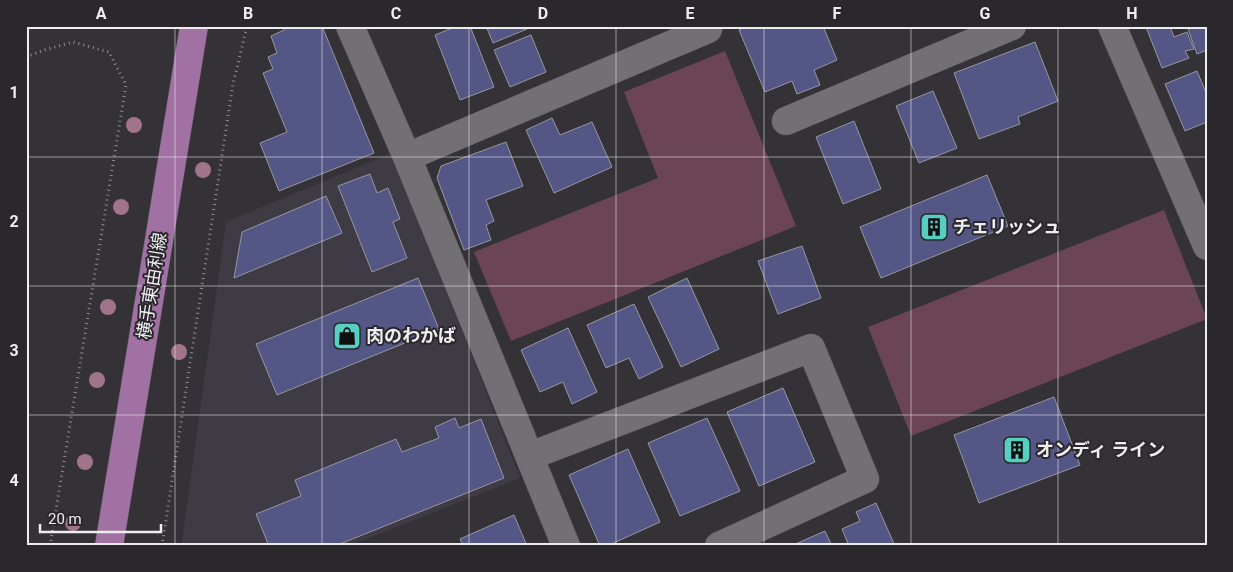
<svg xmlns="http://www.w3.org/2000/svg" width="1233" height="572" viewBox="0 0 1233 572" font-family="Roboto,'Noto Sans JP',sans-serif">
	<style>
		.built { fill: #3f3b44 }
		.green { fill: #6b4456 }
		.building { fill: #545786; stroke: #96979d }
		.lines { fill: none; stroke-linecap: round; stroke-linejoin: round }
		.minor-casing { stroke: #525155; stroke-width: 29 }
		.primary-casing { stroke: #525155; stroke-width: 29 }
		.path { stroke: #8f8e92; stroke-width: 3; stroke-dasharray: 1 4; stroke-linecap: butt }
		.minor { stroke: #727075; stroke-width: 28 }
		.primary { stroke: #a171a3; stroke-width: 28 }
		.tree { fill: #a1748b }
		.grid { fill: none; stroke: #eeedf0; stroke-width: 1; stroke-opacity: 0.55 }
		.labels { text-anchor: middle; stroke-width: 4; stroke-linejoin: round; paint-order: stroke }
		.poi-label { font-size: 18px; font-weight: bold; fill: #eeedf0; stroke: #2a282c; text-anchor: start }
		.street-label { font-size: 18px; fill: #eeedf0; stroke: #2a282c }
		.neatline { fill: none; stroke: #eeedf0; stroke-width: 2 }
		.grid-label { font-size: 16px; text-anchor: middle; font-weight: bold; fill: #eeedf0 }
	</style>
	<rect width="100%" height="100%" fill="#343237"/>
	<path class="built" d="M 392,153 L 520,478 L 349,546 L 184,546 L 182,541 L 226,222 Z"/>
	<g class="green">
		<path d="M 725,51 L 796,226 L 511,341 L 474,252 L 658,178 L 624,92 Z"/>
		<path d="M 1164,210 L 1207,319 L 911,436 L 868,327 Z"/>
	</g>
	<g class="building">
		<path d="M 283,26 L 322,26 L 374,153 L 279,191 L 260,143 L 287,132 L 263,73 L 273,69 L 268,57 L 277,53 L 271,36 L 284,30 Z"/>
		<path d="M 457,26 L 470,26 L 494,87 L 460,100 L 435,35 Z"/>
		<path d="M 486,26 L 526,26 L 527,29 L 493,43 Z"/>
		<path d="M 748,26 L 823,26 L 837,60 L 814,70 L 820,85 L 797,94 L 792,81 L 765,92 L 739,30 Z"/>
		<path d="M 1148,26 L 1170,26 L 1174,37 L 1187,32 L 1194,49 L 1185,51 L 1189,58 L 1162,68 L 1146,27 Z"/>
		<path d="M 1187,26 L 1207,26 L 1207,50 L 1197,54 Z"/>
		<path d="M 531,35 L 546,72 L 510,87 L 494,50 Z"/>
		<path d="M 1035,42 L 1058,101 L 1018,117 L 1020,124 L 979,139 L 954,73 Z"/>
		<path d="M 1197,71 L 1207,95 L 1207,122 L 1185,131 L 1165,84 Z"/>
		<path d="M 933,91 L 957,148 L 919,163 L 896,106 Z"/>
		<path d="M 552,118 L 560,135 L 592,122 L 612,167 L 554,193 L 526,130 Z"/>
		<path d="M 854,121 L 881,189 L 843,204 L 816,137 Z"/>
		<path d="M 506,142 L 523,186 L 486,200 L 494,221 L 486,225 L 491,240 L 464,250 L 437,178 L 441,166 Z"/>
		<path d="M 370,174 L 377,193 L 388,188 L 400,219 L 393,222 L 407,258 L 372,272 L 338,186 Z"/>
		<path d="M 987,175 L 1008,226 L 881,278 L 860,227 Z"/>
		<path d="M 326,196 L 342,233 L 234,278 L 242,232 Z"/>
		<path d="M 802,246 L 821,298 L 778,314 L 758,261 Z"/>
		<path d="M 418,278 L 439,329 L 277,395 L 256,344 Z"/>
		<path d="M 687,278 L 719,349 L 681,367 L 648,297 Z"/>
		<path d="M 634,304 L 663,367 L 639,379 L 629,358 L 606,368 L 587,325 Z"/>
		<path d="M 568,328 L 597,392 L 572,404 L 563,382 L 540,392 L 521,350 Z"/>
		<path d="M 783,388 L 815,462 L 759,486 L 727,412 Z"/>
		<path d="M 1054,397 L 1080,465 L 979,503 L 954,435 Z"/>
		<path d="M 455,418 L 459,428 L 481,419 L 504,478 L 335,546 L 269,546 L 256,514 L 301,496 L 295,480 L 396,439 L 402,452 L 439,438 L 435,427 Z"/>
		<path d="M 707,418 L 740,491 L 680,516 L 648,443 Z"/>
		<path d="M 628,449 L 660,522 L 607,546 L 600,546 L 569,475 Z"/>
		<path d="M 876,503 L 895,546 L 849,546 L 842,529 L 860,521 L 856,512 Z"/>
		<path d="M 514,515 L 527,546 L 463,546 L 460,539 Z"/>
		<path d="M 825,531 L 832,546 L 791,546 Z"/>
	</g>
	<g class="lines">
		<defs>
			<g id="minor">
				<path d="M 350,26 L 407,157 L 566,546"/>
				<path d="M 1112,26 L 1207,246"/>
				<path d="M 786,121 L 1012,26"/>
				<path d="M 407,157 L 708,29"/>
				<path d="M 530,456 L 811,348 L 865,479 L 719,546"/>
			</g>
			<path id="primary" d="M 109,546 L 194,26"/>
		</defs>
		<use href="#minor" class="minor-casing"/>
		<use href="#primary" class="primary-casing"/>
		<g class="path">
			<path d="M 26,57 L 44,50 L 73,42 L 109,52 L 126,85 L 50,546"/>
			<path d="M 162,546 L 233,84 L 247,26"/>
		</g>
		<use href="#minor" class="minor"/>
		<use href="#primary" class="primary"/>
	</g>
	<g class="tree">
		<circle cx="134" cy="125" r="8"/>
		<circle cx="203" cy="170" r="8"/>
		<circle cx="121" cy="207" r="8"/>
		<circle cx="108" cy="307" r="8"/>
		<circle cx="179" cy="352" r="8"/>
		<circle cx="97" cy="380" r="8"/>
		<circle cx="85" cy="462" r="8"/>
		<circle cx="73" cy="523" r="8"/>
	</g>
	<path class="grid" d="M 175,26 L 175,546M 322,26 L 322,546M 469,26 L 469,546M 616,26 L 616,546M 764,26 L 764,546M 911,26 L 911,546M 1058,26 L 1058,546M 26,157 L 1207,157M 26,286 L 1207,286M 26,415 L 1207,415"/>
	<defs>
		<symbol id="building-square" viewBox="-11 -11 22 22"><rect x="-9" y="-9" width="18" height="18" rx="4" fill="#56cec2" stroke="#2a282c"/><path d="M-4-6H4V6H1V3H-1V6H-4ZM-2.5-4.3h1.7v1.8h-1.7ZM.8-4.3h1.7v1.8H.8ZM-2.5-1h1.7V.8h-1.7ZM.8-1h1.7V.8H.8Z" fill="#111"/></symbol>
		<symbol id="shop-square" viewBox="-11 -11 22 22"><rect x="-9" y="-9" width="18" height="18" rx="4" fill="#56cec2" stroke="#2a282c"/><path d="M-5-2.5h2.3a2.7 3.5 0 0 1 5.4 0H5L5.5 6h-11ZM-1.5-2.5h3a1.5 2.3 0 0 0-3 0Z" fill="#111"/></symbol>
	</defs>
	<g fill-rule="evenodd">
		<use href="#building-square" x="918" y="211" width="32" height="32"/>
		<use href="#shop-square" x="331" y="320" width="32" height="32"/>
		<use href="#building-square" x="1001" y="434" width="32" height="32"/>
	</g>
	<g class="labels">
		<g class="poi-label">
			<text x="953" y="233">チェリッシュ</text>
			<text x="366" y="342">肉のわかば</text>
			<text x="1036" y="456">オンディ ライン</text>
		</g>
		<g class="street-label">
			<text transform="translate(152 286) rotate(-81)" y="6">横手東由利線</text>
		</g>
	</g>
	<rect width="1233" height="572" fill="none" stroke="#2a282c" stroke-width="55"/>
	<path d="M40 524v8h121v-8" fill="none" stroke="#eeedf0" stroke-width="2.5"/>
	<text x="48" y="524" font-size="15" fill="#eeedf0" stroke="#2a282c" stroke-width="4" paint-order="stroke">20 m</text>
	<rect x="28" y="28" width="1178" height="516" class="neatline"/>
	<g class="grid-label">
		<text x="101" y="19">A</text>
		<text x="248" y="19">B</text>
		<text x="396" y="19">C</text>
		<text x="543" y="19">D</text>
		<text x="690" y="19">E</text>
		<text x="837" y="19">F</text>
		<text x="985" y="19">G</text>
		<text x="1132" y="19">H</text>
		<text x="14" y="98">1</text>
		<text x="14" y="227">2</text>
		<text x="14" y="356">3</text>
		<text x="14" y="486">4</text>
	</g>
</svg>
